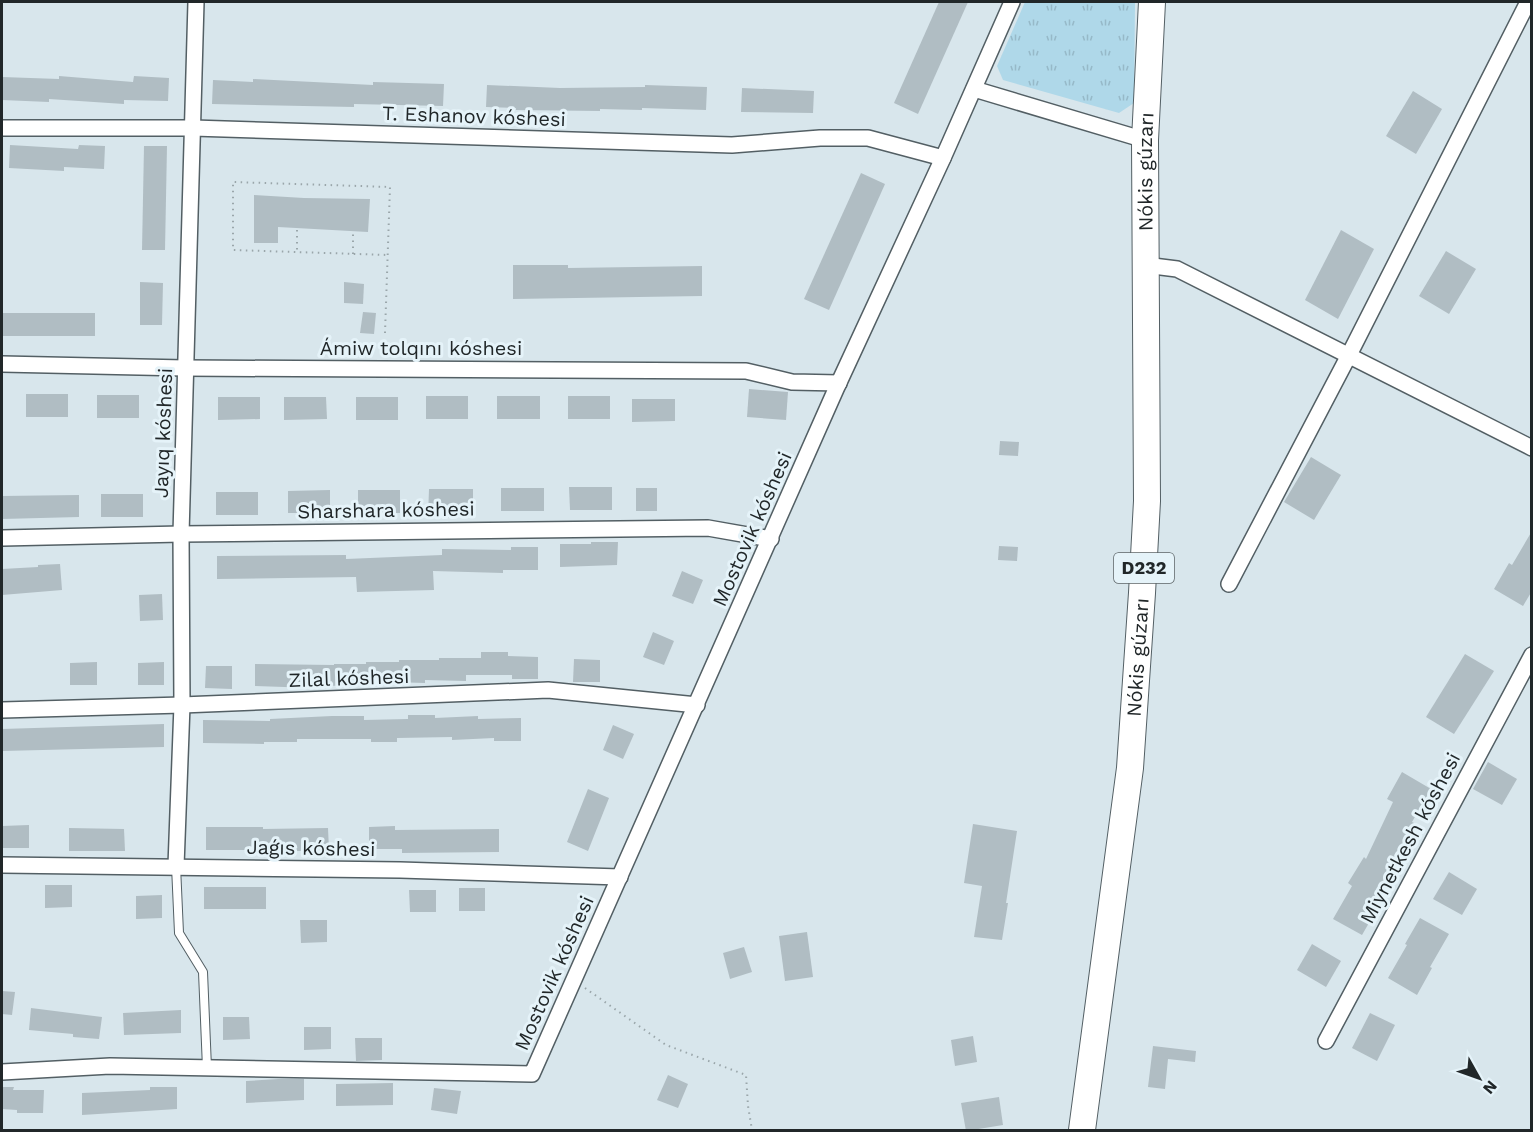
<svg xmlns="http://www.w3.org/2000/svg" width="1533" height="1132" viewBox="0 0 1533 1132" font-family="'Work Sans',sans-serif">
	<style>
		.grass { fill: url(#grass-tufts) }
		.building { fill: #b0bdc3 }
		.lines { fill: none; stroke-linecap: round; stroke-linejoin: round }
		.service-casing { stroke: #535f64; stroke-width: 10 }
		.minor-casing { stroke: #535f64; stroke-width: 18 }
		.primary-casing { stroke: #535f64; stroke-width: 28 }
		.path { stroke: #9aa6aa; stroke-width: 2; stroke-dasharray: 1.5 4.5; stroke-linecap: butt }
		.service { stroke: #fff; stroke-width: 8 }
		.minor { stroke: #fff; stroke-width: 15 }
		.primary { stroke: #fff; stroke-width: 26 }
		.labels { text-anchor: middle; stroke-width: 6; stroke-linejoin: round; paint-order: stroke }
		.shield { fill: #e5f3f9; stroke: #5c6467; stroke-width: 1.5 }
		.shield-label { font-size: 18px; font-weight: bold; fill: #212729 }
		.street-label { font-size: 20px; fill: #212729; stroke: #e5f3f9 }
	</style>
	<defs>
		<pattern id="grass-tufts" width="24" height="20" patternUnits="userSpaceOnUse" patternTransform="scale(1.5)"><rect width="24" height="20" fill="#afd8e9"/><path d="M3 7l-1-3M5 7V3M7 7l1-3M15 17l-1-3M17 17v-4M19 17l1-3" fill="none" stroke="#96b9c8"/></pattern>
	</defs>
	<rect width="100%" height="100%" fill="#d8e6ec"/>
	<path class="grass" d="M 1025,2 L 1135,2 L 1134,103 L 1119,113 L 1003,80 L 997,66 Z"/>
	<g class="building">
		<path d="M 939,2 L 968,2 L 918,114 L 894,103 Z"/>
		<path d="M 59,76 L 133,82 L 134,76 L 169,78 L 168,101 L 124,100 L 124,104 L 49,99 L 49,102 L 2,100 L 2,77 L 59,79 Z"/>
		<path d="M 253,79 L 373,85 L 373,82 L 444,84 L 443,106 L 354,104 L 354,107 L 212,104 L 213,80 L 253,82 Z"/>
		<path d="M 487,85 L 560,88 L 645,87 L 645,85 L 707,87 L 706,110 L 642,108 L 642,110 L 600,109 L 600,111 L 516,110 L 516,108 L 486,107 Z"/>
		<path d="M 742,88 L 814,91 L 813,113 L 741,112 Z"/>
		<path d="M 1413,91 L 1442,109 L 1416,154 L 1386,136 Z"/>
		<path d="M 10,145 L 78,149 L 79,145 L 105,146 L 104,169 L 64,167 L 64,171 L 9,168 Z"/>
		<path d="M 144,146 L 167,146 L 165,250 L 142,250 Z"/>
		<path d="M 861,173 L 885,184 L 829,310 L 804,299 Z"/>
		<path d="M 254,195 L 304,198 L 370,199 L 368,232 L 278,227 L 278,243 L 254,243 Z"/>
		<path d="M 1341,230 L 1374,249 L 1338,319 L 1305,300 Z"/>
		<path d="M 1446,251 L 1476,269 L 1449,314 L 1419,296 Z"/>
		<path d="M 513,265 L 568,265 L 568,268 L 702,266 L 702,296 L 513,299 Z"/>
		<path d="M 140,282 L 163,283 L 162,325 L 140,325 Z"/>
		<path d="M 344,282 L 364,284 L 363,304 L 344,303 Z"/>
		<path d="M 363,312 L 376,313 L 374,334 L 360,333 Z"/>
		<rect x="2" y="313" width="93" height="23"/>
		<path d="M 749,389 L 788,392 L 786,420 L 747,417 Z"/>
		<rect x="26" y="394" width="42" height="23"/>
		<rect x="97" y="395" width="42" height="23"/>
		<rect x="426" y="396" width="42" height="23"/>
		<rect x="497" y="396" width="43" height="23"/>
		<rect x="568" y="396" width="42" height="23"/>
		<path d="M 218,397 L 260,397 L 260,419 L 218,420 Z"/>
		<path d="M 284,397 L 326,397 L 327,419 L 284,420 Z"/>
		<rect x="356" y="397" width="42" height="23"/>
		<path d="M 632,399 L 675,399 L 675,421 L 632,422 Z"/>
		<path d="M 1000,441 L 1019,442 L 1018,456 L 999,455 Z"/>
		<path d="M 1311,457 L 1341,475 L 1314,520 L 1284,502 Z"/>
		<path d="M 569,487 L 612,487 L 612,510 L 570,510 Z"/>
		<rect x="501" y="488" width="43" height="23"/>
		<rect x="636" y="488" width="21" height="23"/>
		<path d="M 429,489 L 473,489 L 473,512 L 452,512 L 452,518 L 428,518 Z"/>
		<path d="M 330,490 L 330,513 L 288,513 L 288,491 Z"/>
		<rect x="358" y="490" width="42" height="23"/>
		<rect x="216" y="492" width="42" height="23"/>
		<rect x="101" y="494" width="42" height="23"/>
		<path d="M 79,495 L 79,517 L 2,519 L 2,496 Z"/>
		<path d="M 1532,531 L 1532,591 L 1523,606 L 1494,589 L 1509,563 L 1512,565 Z"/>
		<path d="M 591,542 L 618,542 L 617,565 L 560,567 L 560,544 L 591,544 Z"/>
		<path d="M 999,546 L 1018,547 L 1017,561 L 998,560 Z"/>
		<path d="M 511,547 L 538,547 L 538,570 L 503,570 L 503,573 L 433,571 L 434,590 L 357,592 L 356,577 L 217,579 L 217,556 L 346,555 L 346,559 L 442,555 L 442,549 L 511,550 Z"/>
		<path d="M 60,564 L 62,590 L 2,595 L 2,569 L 38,567 L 38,565 Z"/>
		<path d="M 682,571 L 703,580 L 693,604 L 672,596 Z"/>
		<path d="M 162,594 L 163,620 L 140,621 L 139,595 Z"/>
		<path d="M 653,632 L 674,641 L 664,665 L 643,657 Z"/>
		<path d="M 481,652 L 508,652 L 508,656 L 538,657 L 538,679 L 512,679 L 512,675 L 466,675 L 466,681 L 425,680 L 425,683 L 392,682 L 392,685 L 314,686 L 314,688 L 255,686 L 255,664 L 334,665 L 334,664 L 366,664 L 366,662 L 399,662 L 399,660 L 439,660 L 439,658 L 481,658 Z"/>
		<path d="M 1465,654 L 1494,671 L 1454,734 L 1426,717 Z"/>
		<path d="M 574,659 L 600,660 L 600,682 L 573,682 Z"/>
		<path d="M 97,662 L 97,685 L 70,685 L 70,663 Z"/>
		<path d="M 164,662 L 164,685 L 138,685 L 138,663 Z"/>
		<path d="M 206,666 L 232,666 L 232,689 L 205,688 Z"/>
		<path d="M 408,715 L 435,715 L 435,718 L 478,716 L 478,719 L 521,718 L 521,741 L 494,741 L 494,738 L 452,740 L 452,737 L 397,738 L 397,742 L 371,742 L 371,739 L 297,739 L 297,742 L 264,742 L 264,744 L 203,743 L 203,720 L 270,721 L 270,719 L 332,716 L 364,716 L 364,720 L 408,719 Z"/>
		<path d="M 164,724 L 164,747 L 2,751 L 2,729 Z"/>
		<path d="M 613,725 L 634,734 L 623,759 L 603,750 Z"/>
		<path d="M 1488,762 L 1517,779 L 1502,805 L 1473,789 Z"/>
		<path d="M 1402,772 L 1431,789 L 1412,822 L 1414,823 L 1390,872 L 1392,874 L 1373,907 L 1377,909 L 1362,935 L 1333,919 L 1352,886 L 1348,883 L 1364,857 L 1366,859 L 1393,802 L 1387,799 Z"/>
		<path d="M 588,789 L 609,798 L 588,851 L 567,842 Z"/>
		<path d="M 973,824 L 1017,831 L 1006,903 L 1008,903 L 1002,940 L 974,937 L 982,886 L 964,883 Z"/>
		<path d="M 29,825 L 29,848 L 2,848 L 2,826 Z"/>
		<path d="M 395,826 L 395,830 L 499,829 L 499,852 L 402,853 L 402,849 L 369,849 L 369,827 Z"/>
		<path d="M 206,827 L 263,827 L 263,829 L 328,828 L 329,850 L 267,852 L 267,850 L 206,850 Z"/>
		<path d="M 69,828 L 124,829 L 125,851 L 69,851 Z"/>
		<path d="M 1449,872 L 1477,889 L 1462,915 L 1433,899 Z"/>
		<path d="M 45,885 L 72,885 L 72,907 L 45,908 Z"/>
		<rect x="204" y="887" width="62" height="22"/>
		<rect x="459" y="888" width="26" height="23"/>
		<path d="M 409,890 L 436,890 L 436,912 L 410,912 Z"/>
		<path d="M 162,895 L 162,918 L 136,919 L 136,896 Z"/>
		<path d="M 1420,918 L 1449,934 L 1430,967 L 1432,968 L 1417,995 L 1388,978 L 1407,945 L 1405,944 Z"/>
		<path d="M 300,920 L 327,920 L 327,942 L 301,943 Z"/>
		<path d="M 807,932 L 813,977 L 785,981 L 779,936 Z"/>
		<path d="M 1312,944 L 1341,961 L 1326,987 L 1297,970 Z"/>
		<path d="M 744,947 L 752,972 L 730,979 L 723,953 Z"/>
		<path d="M 2,991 L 15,992 L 12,1015 L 2,1014 Z"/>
		<path d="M 31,1008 L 102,1017 L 99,1039 L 73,1037 L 73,1034 L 29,1030 Z"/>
		<path d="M 181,1010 L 181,1033 L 124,1035 L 123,1013 Z"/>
		<path d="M 1370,1013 L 1395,1025 L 1377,1061 L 1352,1048 Z"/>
		<path d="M 223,1017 L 249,1017 L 250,1039 L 223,1040 Z"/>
		<path d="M 304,1027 L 331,1027 L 331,1049 L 304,1050 Z"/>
		<path d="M 973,1036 L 977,1062 L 955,1066 L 951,1040 Z"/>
		<path d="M 355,1038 L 382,1038 L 382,1060 L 356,1061 Z"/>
		<path d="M 1153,1046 L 1196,1051 L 1195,1062 L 1168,1059 L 1165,1089 L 1148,1087 Z"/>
		<path d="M 668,1075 L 688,1084 L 678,1108 L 657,1100 Z"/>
		<path d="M 278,1079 L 304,1079 L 304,1100 L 246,1103 L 246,1081 Z"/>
		<path d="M 393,1083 L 393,1105 L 336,1106 L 336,1084 Z"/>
		<path d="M 2,1087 L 14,1087 L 13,1090 L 44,1090 L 43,1113 L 17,1113 L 17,1110 L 2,1109 Z"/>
		<path d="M 150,1087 L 177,1087 L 177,1109 L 82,1115 L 82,1093 L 150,1090 Z"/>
		<path d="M 434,1088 L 461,1091 L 457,1114 L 431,1110 Z"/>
		<path d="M 999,1097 L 1003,1125 L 966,1131 L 961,1103 Z"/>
	</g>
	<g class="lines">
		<defs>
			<path id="service" d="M 176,866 L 179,933 L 203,972 L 207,1068"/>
			<g id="minor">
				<path d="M 974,89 L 1145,140"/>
				<path d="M 2,128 L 193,128 L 732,145 L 820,138 L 868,138 L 943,158"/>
				<path d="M 1145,265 L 1177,269 L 1532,448"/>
				<path d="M 2,364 L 185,368 L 746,371 L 792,382 L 839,383"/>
				<path d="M 2,538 L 181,534 L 708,528 L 771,539"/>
				<path d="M 1229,584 L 1348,357 L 1528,2"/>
				<path d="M 2,710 L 182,705 L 548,690 L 697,705"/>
				<path d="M 2,865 L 400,870 L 620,877"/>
				<path d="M 176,866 L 182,705 L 181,534 L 196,2"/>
				<path d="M 1326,1041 L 1532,655"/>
				<path d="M 2,1072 L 110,1066 L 532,1074 L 836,389 L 943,158 L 1012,2"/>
			</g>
			<g id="primary">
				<path id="s1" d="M 1082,1130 L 1130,768 L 1142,593 L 1147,501 L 1145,140 L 1152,2"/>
			</g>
		</defs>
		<use href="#service" class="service-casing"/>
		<use href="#minor" class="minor-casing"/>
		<use href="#primary" class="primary-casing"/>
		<g class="path">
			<path d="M 297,230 L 297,251"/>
			<path d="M 353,254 L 353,231"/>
			<path d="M 385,333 L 390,187 L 233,182 L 233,250 L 388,255"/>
			<path d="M 585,988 L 666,1045 L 746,1075 L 748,1106 L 752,1130"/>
		</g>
		<use href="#service" class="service"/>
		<use href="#minor" class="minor"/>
		<use href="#primary" class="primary"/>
	</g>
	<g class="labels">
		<rect class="shield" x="1114" y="553" width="60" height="30" rx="4.5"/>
		<g class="shield-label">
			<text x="1144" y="574">D232</text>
		</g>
		<g class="street-label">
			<text transform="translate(474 116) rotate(2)" y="7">T. Eshanov kóshesi</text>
			<text dy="7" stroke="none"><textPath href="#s1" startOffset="962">Nókis gúzarı</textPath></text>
			<text x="421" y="355">Ámiw tolqını kóshesi</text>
			<text transform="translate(163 433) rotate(-88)" y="7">Jayıq kóshesi</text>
			<text transform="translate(386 510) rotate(-1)" y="7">Sharshara kóshesi</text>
			<text transform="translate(752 529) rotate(-66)" y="7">Mostovik kóshesi</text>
			<text dy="7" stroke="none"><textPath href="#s1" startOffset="476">Nókis gúzarı</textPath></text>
			<text transform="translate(349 678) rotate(-2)" y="7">Zilal kóshesi</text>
			<text transform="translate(1410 838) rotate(-62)" y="7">Miynetkesh kóshesi</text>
			<text transform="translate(311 848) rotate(1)" y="7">Jaǵıs kóshesi</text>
			<text transform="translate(554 973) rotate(-66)" y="7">Mostovik kóshesi</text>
		</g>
	</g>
	<rect width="1533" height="1132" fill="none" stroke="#212729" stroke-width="6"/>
	<g transform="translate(1479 1078) rotate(130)" stroke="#e5f3f9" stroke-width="4.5" paint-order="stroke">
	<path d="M0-4.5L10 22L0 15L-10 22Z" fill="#212729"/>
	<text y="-9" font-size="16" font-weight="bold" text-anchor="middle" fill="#212729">N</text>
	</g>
</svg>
